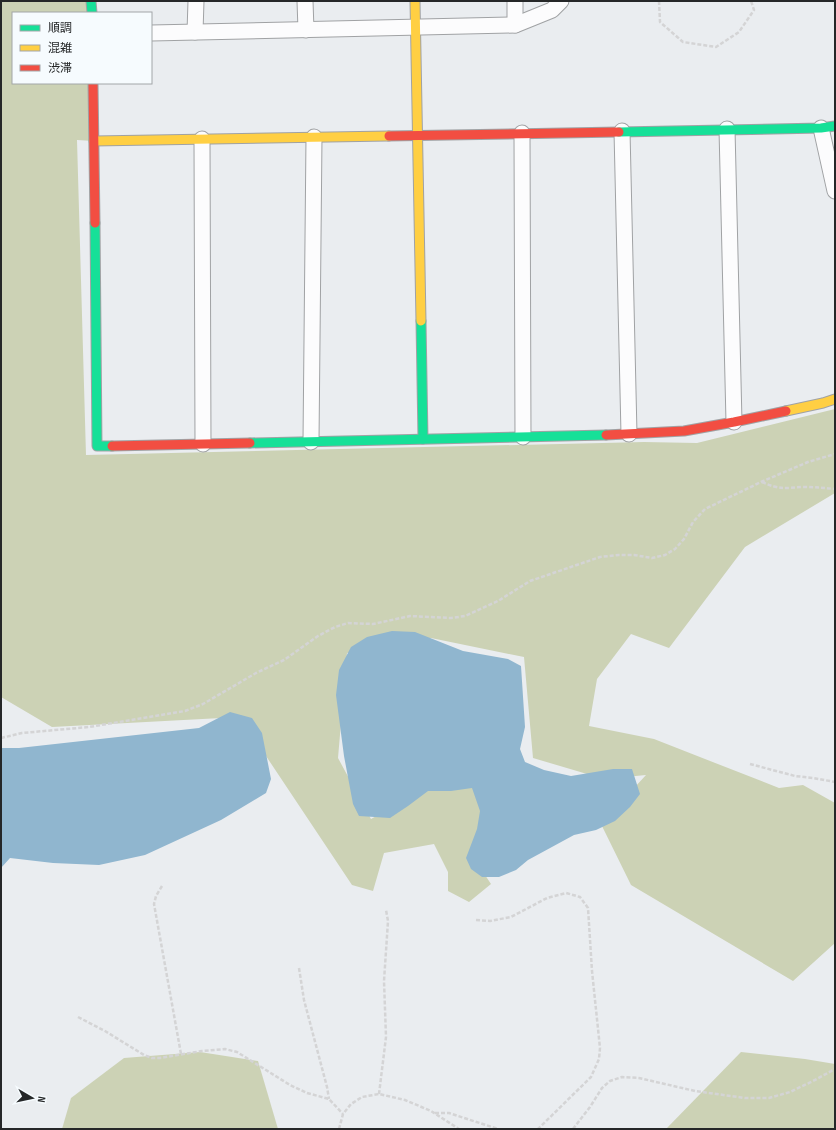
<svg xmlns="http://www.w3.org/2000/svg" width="836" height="1130" viewBox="0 0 836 1130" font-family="'Sofia Sans Condensed','Noto Sans JP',sans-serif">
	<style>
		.forest { fill: #ccd2b5 }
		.water { fill: #90b6cf }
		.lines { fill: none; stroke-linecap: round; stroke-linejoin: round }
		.street-casing { stroke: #a0a2a4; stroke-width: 17 }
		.fast-casing { stroke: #a0a2a4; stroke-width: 11 }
		.slow-casing { stroke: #a0a2a4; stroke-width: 11 }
		.jam-casing { stroke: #a0a2a4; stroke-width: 11 }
		.path { stroke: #d4d4d5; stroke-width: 2.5; stroke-dasharray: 4 2; stroke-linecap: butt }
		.street { stroke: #fcfcfd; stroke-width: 15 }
		.fast { stroke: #16e098; stroke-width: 9 }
		.slow { stroke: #ffcf43; stroke-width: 9 }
		.jam { stroke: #f24e42; stroke-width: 9 }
	</style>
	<rect width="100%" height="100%" fill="#eaedf0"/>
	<g class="forest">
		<path d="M 1,1 L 91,1 L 92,13 L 13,13 L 13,83 L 93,83 L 94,141 L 77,140 L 86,455 L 644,442 L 697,443 L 835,409 L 835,493 L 745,547 L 669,648 L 631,634 L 597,679 L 589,726 L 654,739 L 779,788 L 803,785 L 835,803 L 835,943 L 793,981 L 631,885 L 601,824 L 646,775 L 604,779 L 533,758 L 524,657 L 431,638 L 347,653 L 338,758 L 371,819 L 427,788 L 476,786 L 485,823 L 475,860 L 491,884 L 469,902 L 448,891 L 448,872 L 434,844 L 384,853 L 373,891 L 352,885 L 240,717 L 52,727 L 1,697 Z"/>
		<path d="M 200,1052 L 258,1061 L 278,1129 L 62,1129 L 71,1098 L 124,1058 Z"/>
		<path d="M 741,1052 L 805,1059 L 835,1064 L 835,1129 L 666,1129 Z"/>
	</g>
	<g class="water">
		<path d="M 392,631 L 415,632 L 463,651 L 508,659 L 521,666 L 525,727 L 520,749 L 525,762 L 544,770 L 571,776 L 613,769 L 632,769 L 640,794 L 630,807 L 615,821 L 596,830 L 574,835 L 528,860 L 516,870 L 499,877 L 482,877 L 471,869 L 466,858 L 477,829 L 480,811 L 472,788 L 451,791 L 428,791 L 408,806 L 390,818 L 359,816 L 353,804 L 344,756 L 336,695 L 339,670 L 351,647 L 367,637 Z"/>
		<path d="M 230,712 L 252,718 L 262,733 L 271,779 L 266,793 L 221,820 L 145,855 L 99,865 L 53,863 L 10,858 L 1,868 L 1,748 L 19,748 L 199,728 Z"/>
	</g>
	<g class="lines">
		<defs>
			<g id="street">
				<path d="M 305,1 L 306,30"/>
				<path d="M 515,25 L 515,1"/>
				<path d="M 195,32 L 196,1"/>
				<path d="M 151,33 L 515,25 L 552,10 L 561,1"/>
				<path d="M 821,128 L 835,191"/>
				<path d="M 727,129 L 734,422"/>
				<path d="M 622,131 L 629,434"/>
				<path d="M 522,133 L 523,437"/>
				<path d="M 202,139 L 203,444"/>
				<path d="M 311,442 L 314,137"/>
			</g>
			<g id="fast">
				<path d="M 91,1 L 92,13"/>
				<path d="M 619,132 L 821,128 L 835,126"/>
				<path d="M 95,223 L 97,446 L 112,446"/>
				<path d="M 421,321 L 423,439"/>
				<path d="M 250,443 L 606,435"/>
			</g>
			<g id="slow">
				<path d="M 415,1 L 421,321"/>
				<path d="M 94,141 L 389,136"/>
				<path d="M 786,411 L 823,403 L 835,399"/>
			</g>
			<g id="jam">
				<path d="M 93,83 L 95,223"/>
				<path d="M 389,136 L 619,132"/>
				<path d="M 606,435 L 684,431 L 734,422 L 786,411"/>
				<path d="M 112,446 L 250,443"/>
			</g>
		</defs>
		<use href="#street" class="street-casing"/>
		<use href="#fast" class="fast-casing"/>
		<use href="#slow" class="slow-casing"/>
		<use href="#jam" class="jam-casing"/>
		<g class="path">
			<path d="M 659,1 L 660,22 L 683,42 L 716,47 L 739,32 L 754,10 L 751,1"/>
			<path d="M 762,482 C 780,490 784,488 803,487 C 814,487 824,488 835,489"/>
			<path d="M 1,738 L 22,733 L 89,727 L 185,711 L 203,704 L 256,673 L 284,660 L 318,636 L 335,627 L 348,623 L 373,624 L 410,616 L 451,618 L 465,616 L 498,601 L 530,581 L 600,557 L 619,555 L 634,555 L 652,558 L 665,555 L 675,549 L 684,539 L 693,522 L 705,509 L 761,482 L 808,462 L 835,454"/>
			<path d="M 750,764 L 795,776 L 813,778 L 835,782"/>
			<path d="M 162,886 L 156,896 L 154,904 L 181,1054"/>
			<path d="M 476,920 L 490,921 L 511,917 L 547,898 L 566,893 L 580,897 L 588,908 L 592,971 L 600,1048 L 599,1059 L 591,1077 L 538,1129"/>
			<path d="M 299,968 L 304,1000 L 327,1087 L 329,1099"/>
			<path d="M 78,1017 L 105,1031 L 144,1055 L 152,1058 L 160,1058 L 202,1051 L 225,1049 L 237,1052 L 290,1085 L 307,1093 L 329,1099 L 343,1114"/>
			<path d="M 379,1094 L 386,1037 L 384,981 L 388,921 L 386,910"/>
			<path d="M 435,1113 L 449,1113 L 498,1129"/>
			<path d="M 339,1129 L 343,1114 L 351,1104 L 362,1097 L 379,1094 L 405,1100 L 431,1111 L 459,1129"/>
			<path d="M 573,1129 L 590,1107 L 602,1088 L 610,1081 L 622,1077 L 639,1078 L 695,1091 L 745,1098 L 769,1098 L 790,1092 L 813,1081 L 835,1069"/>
		</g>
		<use href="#street" class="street"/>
		<use href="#fast" class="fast"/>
		<use href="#slow" class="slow"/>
		<use href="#jam" class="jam"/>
	</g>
	<rect width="836" height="1130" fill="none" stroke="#252728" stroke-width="4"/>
	<rect x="12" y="12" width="140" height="72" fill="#f6fbfe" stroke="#a2a6a8"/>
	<rect x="20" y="25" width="20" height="6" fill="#16e098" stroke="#a2a6a8"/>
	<text x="48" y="32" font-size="12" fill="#252728">順調</text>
	<rect x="20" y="45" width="20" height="6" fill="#ffcf43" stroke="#a2a6a8"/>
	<text x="48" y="52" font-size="12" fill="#252728">混雑</text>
	<rect x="20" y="65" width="20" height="6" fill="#f24e42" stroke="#a2a6a8"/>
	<text x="48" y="72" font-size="12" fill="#252728">渋滞</text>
	<g transform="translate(32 1098) rotate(99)" stroke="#f6fbfe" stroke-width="3" paint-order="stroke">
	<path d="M0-3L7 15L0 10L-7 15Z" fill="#252728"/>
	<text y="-6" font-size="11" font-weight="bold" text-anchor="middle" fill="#252728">N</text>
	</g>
</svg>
